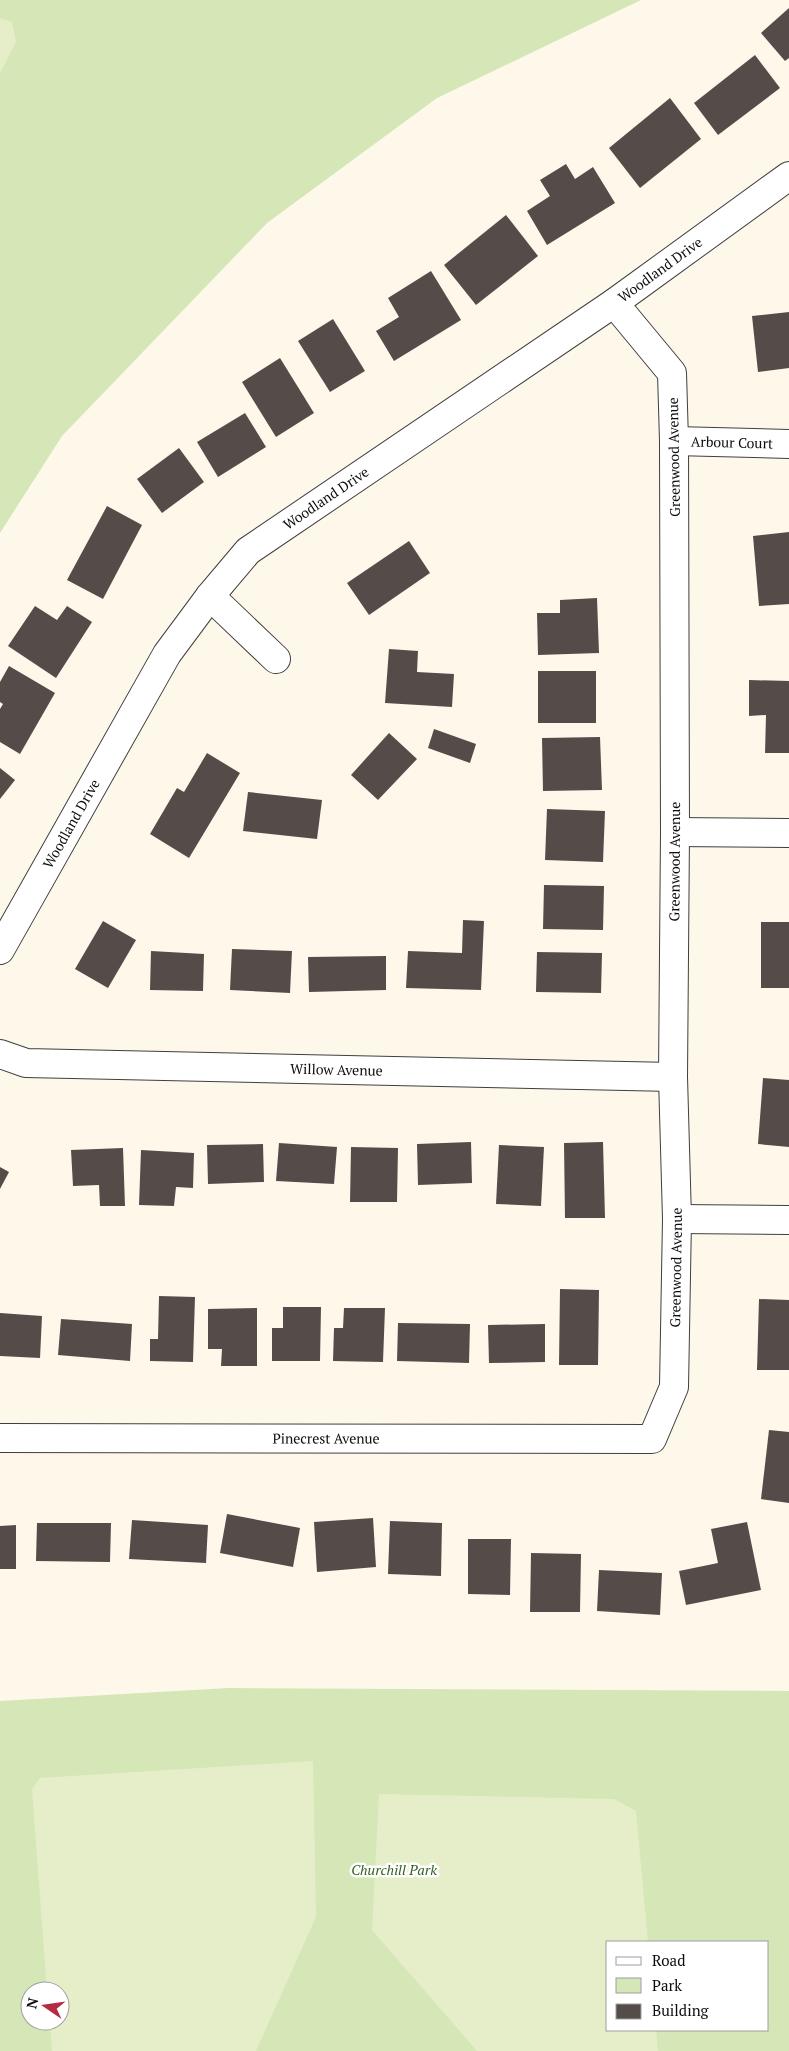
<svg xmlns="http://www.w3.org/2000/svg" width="789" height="2051" viewBox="0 0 789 2051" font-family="'PT Serif',serif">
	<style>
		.green { fill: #d5e6b7; fill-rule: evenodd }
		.pitch { fill: #e6eec9 }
		.building { fill: #544c49 }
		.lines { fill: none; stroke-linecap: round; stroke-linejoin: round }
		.minor-casing { stroke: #3f3f3f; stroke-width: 30 }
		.minor { stroke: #fff; stroke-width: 28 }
		.labels { text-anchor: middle; stroke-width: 5; stroke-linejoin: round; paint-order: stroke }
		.street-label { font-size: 14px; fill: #0c0c0c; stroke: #fff }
		.park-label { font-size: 14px; font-style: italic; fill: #356020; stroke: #fff }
	</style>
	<rect width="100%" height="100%" fill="#fef8eb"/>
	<g class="green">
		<path d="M 0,0 L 641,0 L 437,98 L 267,223 L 62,436 L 0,533 Z"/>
		<path d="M 229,1688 L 789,1691 L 789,2051 L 0,2051 L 0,1701 ZM 608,1942 L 768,1942 L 768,2030 L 608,2030 ZM 30,1991 L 60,1991 L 60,2021 L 30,2021 Z"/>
	</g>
	<g class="pitch">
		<path d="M 0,18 L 12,22 L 16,42 L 0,73 Z"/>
		<path d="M 313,1761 L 316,1917 L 256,2051 L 52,2051 L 50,2021 L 60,2021 L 60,1991 L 47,1991 L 32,1789 L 40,1778 Z"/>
		<path d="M 379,1794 L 614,1799 L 636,1811 L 648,1942 L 608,1942 L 608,2030 L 656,2030 L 658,2051 L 477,2051 L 372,1930 Z"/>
	</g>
	<g class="building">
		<path d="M 789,8 L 789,58 L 785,61 L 761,33 Z"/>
		<path d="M 755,55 L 780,88 L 718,135 L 694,103 Z"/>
		<path d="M 670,98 L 701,139 L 640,188 L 609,148 Z"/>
		<path d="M 566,164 L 575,179 L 593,167 L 615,203 L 547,245 L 527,211 L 550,196 L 540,180 Z"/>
		<path d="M 506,215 L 538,256 L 476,305 L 444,265 Z"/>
		<path d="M 431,271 L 461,320 L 394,361 L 376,331 L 399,317 L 388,298 Z"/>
		<path d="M 789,312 L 789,368 L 758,372 L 752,316 Z"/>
		<path d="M 333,319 L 365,371 L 330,392 L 298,341 Z"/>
		<path d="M 280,358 L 314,413 L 276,437 L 242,382 Z"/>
		<path d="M 245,413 L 266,447 L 218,477 L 197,442 Z"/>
		<path d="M 179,448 L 204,482 L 162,513 L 137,479 Z"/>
		<path d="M 107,506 L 142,525 L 103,599 L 67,580 Z"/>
		<path d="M 789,532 L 789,604 L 759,606 L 753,536 Z"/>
		<path d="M 409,541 L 430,573 L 369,615 L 347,583 Z"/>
		<path d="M 597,598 L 599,653 L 538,655 L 537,613 L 560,613 L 560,600 Z"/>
		<path d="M 35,606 L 57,620 L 67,606 L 92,622 L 56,678 L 8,646 Z"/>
		<path d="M 389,649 L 418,651 L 417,672 L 454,674 L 452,707 L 385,703 Z"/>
		<path d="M 9,666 L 55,693 L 20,754 L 0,742 L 0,709 L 3,704 L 0,702 L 0,682 Z"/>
		<rect x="538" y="671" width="58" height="52"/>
		<path d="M 749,680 L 789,681 L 789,753 L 765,753 L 766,715 L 749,716 Z"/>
		<path d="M 434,729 L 476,744 L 470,763 L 428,748 Z"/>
		<path d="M 389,733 L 417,759 L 378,800 L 351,775 Z"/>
		<path d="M 600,737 L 602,790 L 543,791 L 542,738 Z"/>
		<path d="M 207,753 L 240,773 L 189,858 L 150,834 L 177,788 L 184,792 Z"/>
		<path d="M 0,768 L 15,780 L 0,799 Z"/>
		<path d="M 248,792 L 322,800 L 317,839 L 243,831 Z"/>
		<path d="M 547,809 L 605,811 L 603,862 L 545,860 Z"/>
		<path d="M 544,885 L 604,886 L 603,930 L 543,929 Z"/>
		<path d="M 463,920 L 484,921 L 481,990 L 406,988 L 408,951 L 462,953 Z"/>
		<path d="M 103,921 L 136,940 L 108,988 L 75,969 Z"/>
		<rect x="761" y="922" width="28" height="66"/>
		<path d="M 232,949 L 292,951 L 290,993 L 230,990 Z"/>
		<path d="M 151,951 L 204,954 L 203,991 L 150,990 Z"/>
		<path d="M 537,952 L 602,953 L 601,993 L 536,992 Z"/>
		<path d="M 386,956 L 386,990 L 309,992 L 308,957 Z"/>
		<path d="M 763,1078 L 789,1080 L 789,1147 L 758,1144 Z"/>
		<path d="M 471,1142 L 472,1183 L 418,1185 L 417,1144 Z"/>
		<path d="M 603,1142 L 605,1218 L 565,1218 L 564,1143 Z"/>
		<path d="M 279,1143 L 337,1147 L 334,1184 L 276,1181 Z"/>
		<path d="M 263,1144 L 264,1182 L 208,1184 L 207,1145 Z"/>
		<path d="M 499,1145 L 544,1147 L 541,1206 L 496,1204 Z"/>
		<path d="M 351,1147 L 398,1148 L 397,1202 L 350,1202 Z"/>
		<path d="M 123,1148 L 125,1206 L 100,1206 L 99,1185 L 73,1186 L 71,1150 Z"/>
		<path d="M 141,1150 L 194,1153 L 193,1188 L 176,1187 L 174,1206 L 139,1205 Z"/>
		<path d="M 0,1167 L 9,1172 L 0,1189 Z"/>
		<path d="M 560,1289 L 599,1290 L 598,1365 L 559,1365 Z"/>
		<path d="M 159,1296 L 195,1297 L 193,1362 L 150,1361 L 150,1339 L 158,1339 Z"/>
		<path d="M 759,1299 L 789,1300 L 789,1370 L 757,1370 Z"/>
		<path d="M 283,1307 L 321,1307 L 320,1361 L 272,1361 L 272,1328 L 283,1328 Z"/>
		<path d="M 257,1308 L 257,1366 L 221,1366 L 222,1349 L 208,1349 L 208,1309 Z"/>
		<path d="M 344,1308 L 385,1308 L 383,1362 L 333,1361 L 334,1328 L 343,1328 Z"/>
		<path d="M 0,1313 L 42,1316 L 40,1358 L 0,1356 Z"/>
		<path d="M 61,1319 L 132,1324 L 130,1361 L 58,1355 Z"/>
		<path d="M 398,1323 L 470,1324 L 469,1363 L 397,1361 Z"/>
		<path d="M 545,1324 L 545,1362 L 489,1363 L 488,1325 Z"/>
		<path d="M 769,1430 L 789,1432 L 789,1503 L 761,1499 Z"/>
		<path d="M 227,1514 L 300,1528 L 293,1567 L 220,1553 Z"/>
		<path d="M 373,1518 L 376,1567 L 317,1572 L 314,1522 Z"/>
		<path d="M 132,1520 L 208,1525 L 206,1563 L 129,1559 Z"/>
		<path d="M 390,1521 L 442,1523 L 441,1576 L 388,1574 Z"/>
		<path d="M 747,1522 L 761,1590 L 686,1605 L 679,1571 L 718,1563 L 711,1529 Z"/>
		<path d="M 37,1523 L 111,1523 L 110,1562 L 36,1561 Z"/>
		<path d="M 16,1525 L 16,1569 L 0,1569 L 0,1526 Z"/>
		<path d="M 468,1539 L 511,1539 L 510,1595 L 468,1594 Z"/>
		<path d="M 531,1553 L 581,1554 L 580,1612 L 530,1612 Z"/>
		<path d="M 599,1570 L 662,1573 L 660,1615 L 597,1611 Z"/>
	</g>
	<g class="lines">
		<defs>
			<g id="minor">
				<path id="s1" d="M 674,441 L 789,444"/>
				<path d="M 210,596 L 276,659"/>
				<path d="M 675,832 L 789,833"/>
				<path id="s2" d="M 0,950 L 167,654 L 210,596 L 248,551 L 614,303 L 789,176"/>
				<path id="s3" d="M 0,1054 L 26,1063 L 673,1077"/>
				<path d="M 677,1219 L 789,1220"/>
				<path id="s4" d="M 0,1438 L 652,1439 L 674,1387 L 677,1219 L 673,1077 L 675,832 L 674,441 L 672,373 L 614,303"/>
			</g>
		</defs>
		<use href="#minor" class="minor-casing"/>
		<use href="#minor" class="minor"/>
	</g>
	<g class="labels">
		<g class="street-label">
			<text dy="5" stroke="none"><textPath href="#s2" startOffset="970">Woodland Drive</textPath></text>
			<text dy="5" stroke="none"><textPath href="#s1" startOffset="58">Arbour Court</textPath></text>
			<text transform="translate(674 457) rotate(-91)" y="5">Greenwood Avenue</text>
			<text dy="5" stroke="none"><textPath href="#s2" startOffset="565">Woodland Drive</textPath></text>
			<text dy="5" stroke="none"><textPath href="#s2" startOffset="145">Woodland Drive</textPath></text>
			<text dy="5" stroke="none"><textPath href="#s4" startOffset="1234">Greenwood Avenue</textPath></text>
			<text dy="5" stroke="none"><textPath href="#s3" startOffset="338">Willow Avenue</textPath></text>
			<text dy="5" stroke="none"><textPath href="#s4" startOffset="828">Greenwood Avenue</textPath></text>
			<text dy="5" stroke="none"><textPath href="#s4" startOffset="326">Pinecrest Avenue</textPath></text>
		</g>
		<g class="park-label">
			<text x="394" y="1875">Churchill Park</text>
		</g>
	</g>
	<rect x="606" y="1941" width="162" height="90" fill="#ffffff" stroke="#9e9e9e"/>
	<rect x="616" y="1957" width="25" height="8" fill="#ffffff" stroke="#9e9e9e"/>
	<text x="652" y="1966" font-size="15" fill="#0c0c0c">Road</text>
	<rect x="616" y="1978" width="25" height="15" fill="#d5e6b7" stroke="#9e9e9e"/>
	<text x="652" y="1991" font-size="15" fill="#0c0c0c">Park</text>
	<rect x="616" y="2004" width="25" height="15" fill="#544c49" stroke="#9e9e9e"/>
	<text x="652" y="2016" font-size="15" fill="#0c0c0c">Building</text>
	<g transform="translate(45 2006) rotate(283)"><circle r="24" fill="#ffffff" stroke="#9e9e9e"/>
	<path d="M0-4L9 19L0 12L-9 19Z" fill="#b42b42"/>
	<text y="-8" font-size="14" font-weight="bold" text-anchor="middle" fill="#0c0c0c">N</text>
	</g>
</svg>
